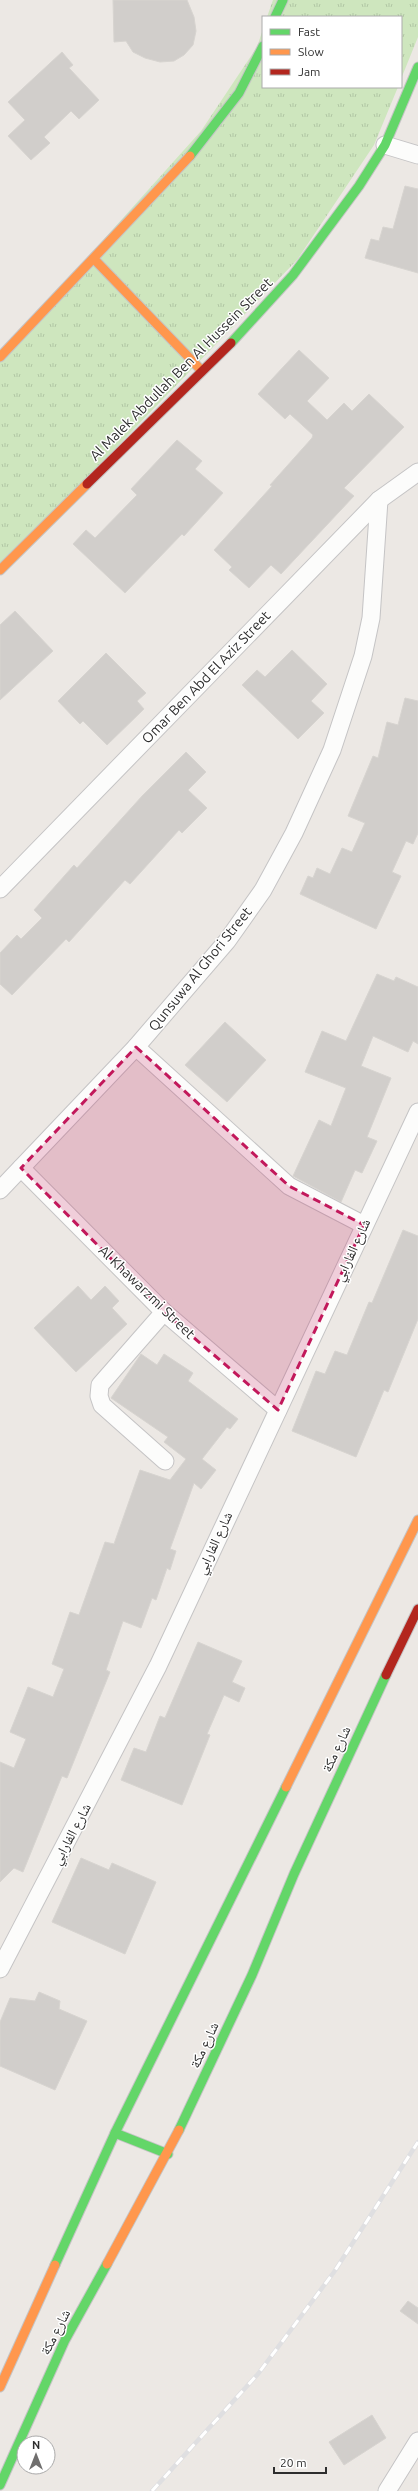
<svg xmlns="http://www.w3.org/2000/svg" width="418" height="2491" viewBox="0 0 418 2491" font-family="Ubuntu,'Noto Naskh Arabic',sans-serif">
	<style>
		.park { fill: url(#park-tufts) }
		.building { fill: #d1cecb; stroke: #d7d4d0 }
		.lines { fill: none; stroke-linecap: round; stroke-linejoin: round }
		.street-casing { stroke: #c5c4c5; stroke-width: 19 }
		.fast-casing { stroke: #c5c4c5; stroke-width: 11 }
		.slow-casing { stroke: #c5c4c5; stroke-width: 11 }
		.jam-casing { stroke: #c5c4c5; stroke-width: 11 }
		.street { stroke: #fcfcfb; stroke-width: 17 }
		.fast { stroke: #63d668; stroke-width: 9 }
		.slow { stroke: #ff974d; stroke-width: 9 }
		.jam { stroke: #b3261e; stroke-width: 9 }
		.rail-casing { stroke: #dfdfe1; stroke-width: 4.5 }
		.rail { stroke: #fff; stroke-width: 3; stroke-dasharray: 9; stroke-linecap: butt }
		.marked { fill: #c2185b; fill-opacity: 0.2; stroke: #c2185b; stroke-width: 3; stroke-dasharray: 8 5; stroke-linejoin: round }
		.labels { text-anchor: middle; stroke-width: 3; stroke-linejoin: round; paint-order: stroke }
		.street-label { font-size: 14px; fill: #2e2e2e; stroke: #fff }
	</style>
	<defs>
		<pattern id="park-tufts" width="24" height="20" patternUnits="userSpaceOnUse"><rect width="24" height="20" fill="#cee6be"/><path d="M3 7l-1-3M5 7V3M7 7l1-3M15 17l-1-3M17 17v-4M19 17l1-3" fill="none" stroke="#b1c6a4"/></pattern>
	</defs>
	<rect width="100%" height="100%" fill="#ece8e4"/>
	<g class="park">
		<path d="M 273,0 L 418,0 L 418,37 L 401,79 L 401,17 L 267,17 Z"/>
		<path d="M 263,29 L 263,87 L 398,87 L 374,145 L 297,260 L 0,568 L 0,355 L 201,131 L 257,47 Z"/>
	</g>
	<g class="building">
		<path d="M 113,0 L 187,0 L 194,17 L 196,31 L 193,45 L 184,55 L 174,61 L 160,62 L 145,58 L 133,52 L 126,41 L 114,42 Z"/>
		<path d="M 62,52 L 73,65 L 69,68 L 99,100 L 79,119 L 71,111 L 44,137 L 50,143 L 31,160 L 8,136 L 25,120 L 8,102 Z"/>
		<path d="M 405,186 L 418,189 L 418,273 L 365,258 L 371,239 L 379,241 L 383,227 L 393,229 Z"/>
		<path d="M 299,350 L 329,378 L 307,401 L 327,420 L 344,403 L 352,411 L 369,394 L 404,427 L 344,488 L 354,496 L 281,574 L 271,565 L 249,588 L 229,570 L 232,567 L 214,550 L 272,486 L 270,485 L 312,438 L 313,435 L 290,414 L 285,419 L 258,394 Z"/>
		<path d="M 177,440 L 202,461 L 195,469 L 223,493 L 184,536 L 182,534 L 125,593 L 73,544 L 86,530 L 95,538 L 137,495 L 131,489 Z"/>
		<path d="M 15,611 L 53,651 L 0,700 L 0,625 Z"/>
		<path d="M 292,650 L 327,684 L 311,701 L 324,713 L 298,739 L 242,685 L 257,670 L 265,677 Z"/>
		<path d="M 106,653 L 146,693 L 137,701 L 144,709 L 107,745 L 83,721 L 80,724 L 58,701 Z"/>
		<path d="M 405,698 L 418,701 L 418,833 L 413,844 L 406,841 L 392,872 L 401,876 L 376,929 L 300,894 L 308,876 L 313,878 L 317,868 L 330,874 L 342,848 L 352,852 L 365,823 L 348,816 L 373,756 L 378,758 L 387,722 L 398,725 Z"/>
		<path d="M 186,752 L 206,772 L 188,790 L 207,808 L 182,833 L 179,830 L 130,884 L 125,880 L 69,942 L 66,939 L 12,995 L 0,984 L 0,953 L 17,935 L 21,939 L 42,918 L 34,910 L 74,865 L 77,868 L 143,795 Z"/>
		<path d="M 377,974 L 394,981 L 396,977 L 418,987 L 418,1044 L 413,1041 L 408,1052 L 373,1036 L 361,1066 L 391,1078 L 367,1137 L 377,1141 L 362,1173 L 355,1170 L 341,1202 L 293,1176 L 319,1120 L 331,1126 L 346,1088 L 305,1072 L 322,1031 L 346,1041 Z"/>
		<path d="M 225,1022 L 266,1060 L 227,1102 L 185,1065 Z"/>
		<path d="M 403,1230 L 418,1236 L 418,1319 L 388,1392 L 384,1390 L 356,1457 L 292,1431 L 316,1371 L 325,1374 L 335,1351 L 347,1355 L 369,1302 L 372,1303 Z"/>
		<path d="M 78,1286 L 91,1300 L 105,1286 L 119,1301 L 112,1308 L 127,1324 L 76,1372 L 34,1328 Z"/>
		<path d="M 141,1354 L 157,1365 L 164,1354 L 193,1373 L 188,1381 L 238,1419 L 230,1429 L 227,1427 L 202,1459 L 216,1470 L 201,1489 L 194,1483 L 170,1549 L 176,1551 L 170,1570 L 167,1568 L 156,1600 L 152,1598 L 141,1628 L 123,1621 L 106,1670 L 110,1672 L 67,1778 L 62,1776 L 23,1872 L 14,1868 L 0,1882 L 0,1762 L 14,1768 L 26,1739 L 10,1732 L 28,1687 L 53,1697 L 64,1669 L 52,1664 L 70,1612 L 79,1615 L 105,1542 L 114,1544 L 140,1470 L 170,1480 L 186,1459 L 164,1442 L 168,1437 L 111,1398 Z"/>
		<path d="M 198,1642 L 242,1661 L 232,1682 L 245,1688 L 239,1702 L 224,1695 L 207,1734 L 210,1735 L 182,1805 L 121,1780 L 134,1748 L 146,1752 L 160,1716 L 165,1718 Z"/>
		<path d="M 81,1858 L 109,1870 L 112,1863 L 156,1882 L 125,1954 L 52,1922 Z"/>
		<path d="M 39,1992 L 60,2001 L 59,2009 L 87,2021 L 55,2090 L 0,2066 L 0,2022 L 10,1998 L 35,2001 Z"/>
		<path d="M 408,2301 L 418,2308 L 418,2324 L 400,2311 Z"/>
		<path d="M 372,2415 L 386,2438 L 344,2465 L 329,2442 Z"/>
	</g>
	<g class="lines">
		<defs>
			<g id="street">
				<path d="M 385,145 L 418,155"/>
				<path d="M 0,889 L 379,500 L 418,472"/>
				<path d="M 136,1047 L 289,1186 L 364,1225"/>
				<path d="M 21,1168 L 164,1312 L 278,1410"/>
				<path d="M 0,1190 L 136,1047 L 227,941 L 263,890 L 294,833 L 332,750 L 363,656 L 371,618 L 379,500"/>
				<path d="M 164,1312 L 100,1385 L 99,1396 L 102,1405 L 165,1461"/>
				<path d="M 0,1969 L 158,1666 L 418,1112"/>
				<path d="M 387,2491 L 418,2441"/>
			</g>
			<g id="fast">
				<path d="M 275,17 L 283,0"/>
				<path d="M 190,156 L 239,93 L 263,46"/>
				<path d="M 231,343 L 293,275 L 359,186 L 385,145 L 418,67"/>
				<path d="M 179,2130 L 252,1975 L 294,1874 L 386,1675"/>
				<path d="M 115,2133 L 168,2154"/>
				<path d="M 55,2265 L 115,2133 L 286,1787"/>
				<path d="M 0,2485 L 65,2340 L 107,2264"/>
			</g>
			<g id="slow">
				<path d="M 94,259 L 202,371"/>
				<path d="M 0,357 L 190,156"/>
				<path d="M 0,570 L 87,484"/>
				<path d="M 286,1787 L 418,1520"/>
				<path d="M 107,2264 L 179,2130"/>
				<path d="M 0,2387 L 55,2265"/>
			</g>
			<g id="jam">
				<path d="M 87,484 L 231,343"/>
				<path d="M 386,1675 L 418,1609"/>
			</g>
		</defs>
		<use href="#street" class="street-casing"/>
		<use href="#fast" class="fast-casing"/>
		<use href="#slow" class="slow-casing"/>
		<use href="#jam" class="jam-casing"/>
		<use href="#street" class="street"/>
		<use href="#fast" class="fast"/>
		<use href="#slow" class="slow"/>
		<use href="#jam" class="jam"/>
		<defs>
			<path id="rail" d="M 152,2491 L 258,2374 L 334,2272 L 418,2142"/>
		</defs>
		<use href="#rail" class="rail-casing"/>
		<use href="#rail" class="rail"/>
	</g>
	<path class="marked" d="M 136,1047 L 289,1186 L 364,1225 L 278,1410 L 164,1312 L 21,1168 Z"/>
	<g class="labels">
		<g class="street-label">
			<text transform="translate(181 369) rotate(-45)" y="5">Al Malek Abdullah Ben Al Hussein Street</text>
			<text transform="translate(206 677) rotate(-46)" y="5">Omar Ben Abd El Aziz Street</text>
			<text transform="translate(200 969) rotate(-51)" y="5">Qunsuwa Al Ghori Street</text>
			<text transform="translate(352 1250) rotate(-65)" y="5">شارع الفارابي</text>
			<text transform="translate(147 1292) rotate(44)" y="5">Al Khawarzmi Street</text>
			<text transform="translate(214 1543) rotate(-65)" y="5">شارع الفارابي</text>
			<text transform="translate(336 1749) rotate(-65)" y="5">شارع مكة</text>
			<text transform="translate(71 1834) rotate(-62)" y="5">شارع الفارابي</text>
			<text transform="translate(204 2045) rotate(-65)" y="5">شارع مكة</text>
			<text transform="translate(55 2332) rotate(-63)" y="5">شارع مكة</text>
		</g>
	</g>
	<rect x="262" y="16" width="140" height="72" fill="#ffffff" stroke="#ababab"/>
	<rect x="270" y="29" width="20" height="6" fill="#63d668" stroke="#ababab"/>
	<text x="298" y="36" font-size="12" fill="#2e2e2e">Fast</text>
	<rect x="270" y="49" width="20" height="6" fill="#ff974d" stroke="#ababab"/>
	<text x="298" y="56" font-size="12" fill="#2e2e2e">Slow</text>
	<rect x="270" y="69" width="20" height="6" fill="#b3261e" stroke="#ababab"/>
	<text x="298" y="76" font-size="12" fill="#2e2e2e">Jam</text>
	<g transform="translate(36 2455)"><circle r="19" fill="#ffffff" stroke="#ababab"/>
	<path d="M0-3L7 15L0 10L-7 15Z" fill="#706f6e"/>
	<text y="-6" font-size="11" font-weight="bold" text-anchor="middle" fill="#2e2e2e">N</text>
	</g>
	<path d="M274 2467v6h52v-6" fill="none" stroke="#2e2e2e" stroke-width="2"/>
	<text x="280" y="2467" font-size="12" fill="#2e2e2e" stroke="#ffffff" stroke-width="3" paint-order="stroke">20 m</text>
</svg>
